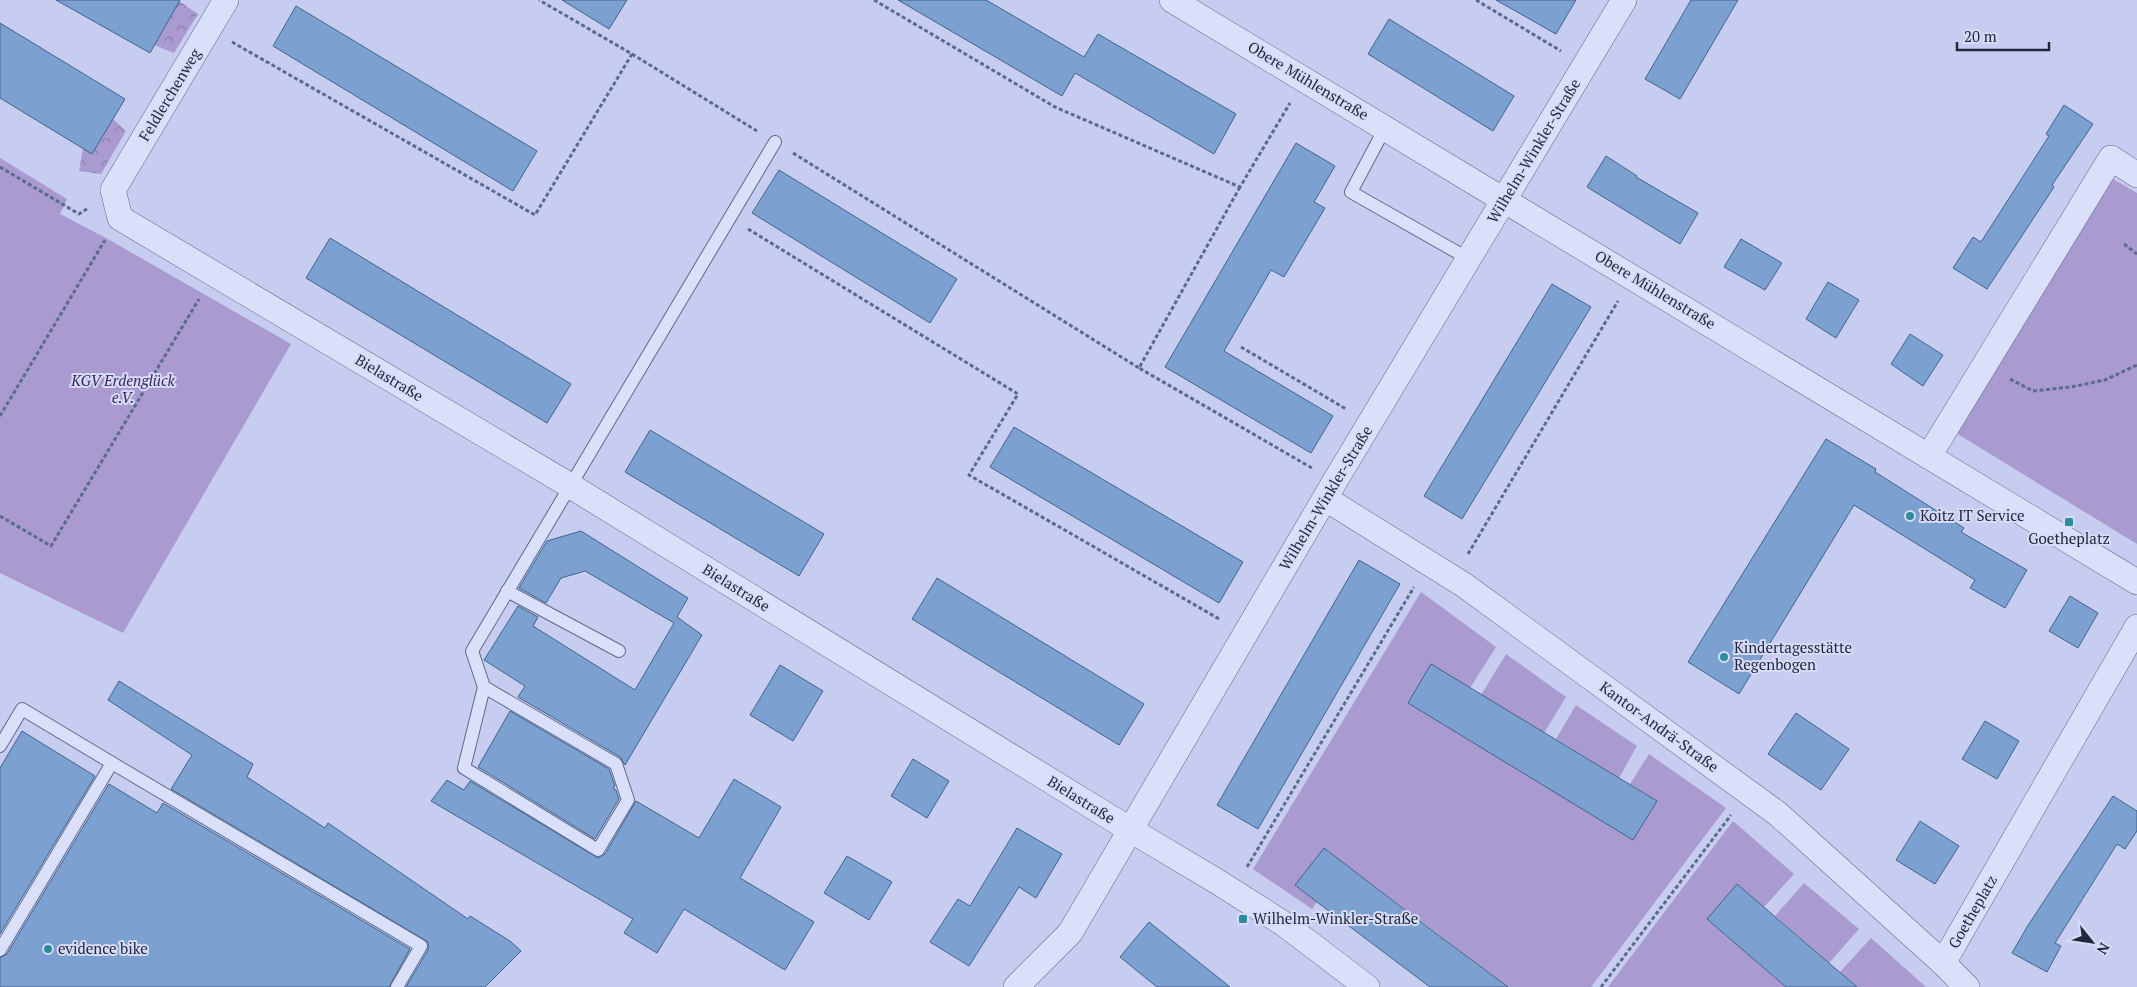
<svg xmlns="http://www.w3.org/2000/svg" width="2137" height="987" viewBox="0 0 2137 987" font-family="'PT Serif',serif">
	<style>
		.green { fill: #a99acf }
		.forest { fill: url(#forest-crowns) }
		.building { fill: #7ca0cf; stroke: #41638c }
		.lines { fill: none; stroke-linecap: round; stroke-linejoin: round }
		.service-casing { stroke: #5c6b8c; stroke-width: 14 }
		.minor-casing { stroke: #5c6b8c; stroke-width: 26 }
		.path { stroke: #5c6b8c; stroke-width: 3; stroke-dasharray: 4 2.5; stroke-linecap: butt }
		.service { stroke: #dbe0fa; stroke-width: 12 }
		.minor { stroke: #dbe0fa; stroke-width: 25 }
		.poi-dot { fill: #2a8c9d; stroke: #d7dbf7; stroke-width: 2 }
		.labels { text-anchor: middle; stroke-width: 4; stroke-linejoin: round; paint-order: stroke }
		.street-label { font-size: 15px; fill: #202a3c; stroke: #d7dbf7 }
		.park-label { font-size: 15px; font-style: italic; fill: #3b2659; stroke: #d7dbf7 }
		.poi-label { font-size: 15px; fill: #202a3c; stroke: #d7dbf7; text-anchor: start }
	</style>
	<defs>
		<pattern id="forest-crowns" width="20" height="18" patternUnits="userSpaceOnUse" patternTransform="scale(1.25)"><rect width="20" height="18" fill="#a99acf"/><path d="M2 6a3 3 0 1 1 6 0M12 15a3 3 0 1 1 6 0" fill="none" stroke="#897ea9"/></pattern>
	</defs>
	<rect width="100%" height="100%" fill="#c7cdf0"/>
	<g class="green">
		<path d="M 0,158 L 67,199 L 60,214 L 106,238 L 291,344 L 123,633 L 0,573 Z"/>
		<path d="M 2110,177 L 2137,193 L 2137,544 L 1951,430 Z"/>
		<path d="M 1421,592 L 1496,647 L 1470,688 L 1431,665 L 1408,703 L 1633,839 L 1657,801 L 1630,784 L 1649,754 L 1726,808 L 1591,987 L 1508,987 L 1324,848 L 1296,885 L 1317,902 L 1312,909 L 1253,869 Z"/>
		<path d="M 1506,654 L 1566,697 L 1544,733 L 1481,695 Z"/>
		<path d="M 1576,705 L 1637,746 L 1619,778 L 1556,739 Z"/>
		<path d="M 1733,821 L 1794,874 L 1764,907 L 1737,884 L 1707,919 L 1786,987 L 1608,987 Z"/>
		<path d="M 1804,883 L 1859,929 L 1829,963 L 1775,916 Z"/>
		<path d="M 1871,938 L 1926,987 L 1857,987 L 1840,972 Z"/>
	</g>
	<g class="forest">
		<path d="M 179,1 L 198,14 L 174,53 L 154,45 Z"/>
		<path d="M 113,119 L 126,131 L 101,174 L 79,171 L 83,148 L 92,153 Z"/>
	</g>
	<g class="building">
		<path d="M 56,0 L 180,0 L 150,53 Z"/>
		<path d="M 562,0 L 627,0 L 609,29 Z"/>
		<path d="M 898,0 L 986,0 L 1084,57 L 1098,34 L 1236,114 L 1214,154 L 1075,73 L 1062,96 Z"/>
		<path d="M 1496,0 L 1576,0 L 1556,34 Z"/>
		<path d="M 1691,0 L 1738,0 L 1680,99 L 1645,79 Z"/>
		<path d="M 296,6 L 537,151 L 513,191 L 273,46 Z"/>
		<path d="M 1389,19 L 1514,96 L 1493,131 L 1368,54 Z"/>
		<path d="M 0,23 L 125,99 L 92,154 L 0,98 Z"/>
		<path d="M 2064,105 L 2093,124 L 2052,185 L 2054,187 L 1987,289 L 1953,268 L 1973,237 L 1981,242 L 2049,136 L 2046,134 Z"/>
		<path d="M 1296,143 L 1335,166 L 1314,202 L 1325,208 L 1284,277 L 1271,270 L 1224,351 L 1333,416 L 1311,453 L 1165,367 Z"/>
		<path d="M 1606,156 L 1637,176 L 1636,177 L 1698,213 L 1680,244 L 1587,187 Z"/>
		<path d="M 779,170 L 957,279 L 930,323 L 752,213 Z"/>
		<path d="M 330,238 L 571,384 L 547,423 L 306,278 Z"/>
		<path d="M 1741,239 L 1782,263 L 1765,290 L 1724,267 Z"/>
		<path d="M 1828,282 L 1859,300 L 1836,338 L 1806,319 Z"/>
		<path d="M 1552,284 L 1591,307 L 1462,519 L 1424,496 Z"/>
		<path d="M 1910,334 L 1943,355 L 1923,386 L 1891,364 Z"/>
		<path d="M 1014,427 L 1243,562 L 1219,603 L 990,467 Z"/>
		<path d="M 650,430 L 824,534 L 799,576 L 625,472 Z"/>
		<path d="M 1826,439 L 1876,469 L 1875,472 L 1964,528 L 1961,532 L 2027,570 L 2005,608 L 1970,588 L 1975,580 L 1854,505 L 1739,694 L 1688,662 Z"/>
		<path d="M 581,531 L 688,598 L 677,617 L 702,635 L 625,765 L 620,757 L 518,697 L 525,686 L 484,660 L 518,606 L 538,617 L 533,626 L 635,690 L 674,623 L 585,571 L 561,578 L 546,603 L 519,588 L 547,541 Z"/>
		<path d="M 1359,560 L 1400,584 L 1258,829 L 1217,805 Z"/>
		<path d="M 937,578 L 1144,704 L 1119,745 L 912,619 Z"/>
		<path d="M 2070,596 L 2098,613 L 2078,648 L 2049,631 Z"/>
		<path d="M 1431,664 L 1657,801 L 1633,840 L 1408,703 Z"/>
		<path d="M 780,665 L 823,691 L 793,741 L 750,715 Z"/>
		<path d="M 119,681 L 253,764 L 247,777 L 325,828 L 328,823 L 468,919 L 470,916 L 510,941 L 521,951 L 485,987 L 406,987 L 428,950 L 428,942 L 171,789 L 192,755 L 108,700 Z"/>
		<path d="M 510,711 L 609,769 L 615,786 L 613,788 L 616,790 L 619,799 L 595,839 L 478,767 Z"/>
		<path d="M 1796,713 L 1849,749 L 1821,790 L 1768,754 Z"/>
		<path d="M 1985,721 L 2019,741 L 1997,779 L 1962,759 Z"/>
		<path d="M 22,731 L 95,776 L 0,934 L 0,768 Z"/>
		<path d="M 913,759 L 949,781 L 927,818 L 891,796 Z"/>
		<path d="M 734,779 L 781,807 L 740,878 L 814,922 L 785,970 L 684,909 L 657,953 L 624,933 L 633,919 L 431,801 L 447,780 L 464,790 L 470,781 L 598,858 L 605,854 L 636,801 L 699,838 Z"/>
		<path d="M 109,784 L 157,813 L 163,803 L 410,949 L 389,987 L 0,987 L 0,958 L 7,954 Z"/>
		<path d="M 2113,796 L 2137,811 L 2137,831 L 2125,849 L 2117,844 L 2055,943 L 2061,946 L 2047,972 L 2012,953 L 2027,927 Z"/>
		<path d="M 1920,821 L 1959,846 L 1935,884 L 1896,860 Z"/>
		<path d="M 1017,828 L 1062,854 L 1036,898 L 1019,887 L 969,966 L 930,942 L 958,899 L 970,906 Z"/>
		<path d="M 1324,848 L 1434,932 L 1508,987 L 1430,987 L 1317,902 L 1295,885 Z"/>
		<path d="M 847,856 L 892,882 L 869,920 L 824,893 Z"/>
		<path d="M 1737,884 L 1802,940 L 1857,987 L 1786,987 L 1707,919 Z"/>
		<path d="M 1149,922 L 1230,987 L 1157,987 L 1120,957 Z"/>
	</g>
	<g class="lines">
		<defs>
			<g id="service">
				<path d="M 1385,128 L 1351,192 L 1469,259"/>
				<path d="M 507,591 L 619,651"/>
				<path d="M 484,687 L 464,768 L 598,850 L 628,800 L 616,764 L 484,687 L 472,651 L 775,142"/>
				<path d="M 0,746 L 22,709 L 112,763 L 0,950"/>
				<path d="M 112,763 L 421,946 L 397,987"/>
			</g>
			<g id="minor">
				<path d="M 226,0 L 113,190 L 120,218 L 569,485 L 1129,829 L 1218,882 L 1284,924 L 1367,987"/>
				<path d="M 1172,0 L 2137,582"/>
				<path d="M 1929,456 L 2111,158 L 2137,175"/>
				<path d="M 1326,499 L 1464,585 L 1778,814 L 1943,963 L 1967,987"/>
				<path d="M 1943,963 L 2137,627"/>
				<path d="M 1016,987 L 1070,933 L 1335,481 L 1624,0"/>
			</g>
		</defs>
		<use href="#service" class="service-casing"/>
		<use href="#minor" class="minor-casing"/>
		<g class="path">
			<path d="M 874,0 L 1055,107 L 1240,187 L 1290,103"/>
			<path d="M 1476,0 L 1561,51"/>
			<path d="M 232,42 L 535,215 L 632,54 L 539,0"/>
			<path d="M 632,54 L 757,131"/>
			<path d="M 793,153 L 1139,368"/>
			<path d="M 0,167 L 79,214 L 88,208"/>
			<path d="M 1240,187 L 1139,368 L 1312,468"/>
			<path d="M 748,229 L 1018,394 L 969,475 L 1221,620"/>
			<path d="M 2124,244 L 2137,254"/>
			<path d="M 1241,347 L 1346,409"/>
			<path d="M 2010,379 L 2033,391 L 2071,387 L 2105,380 L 2137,365"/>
			<path d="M 0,416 L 105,240"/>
			<path d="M 0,516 L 51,546 L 199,299"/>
			<path d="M 1468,554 L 1618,301"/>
			<path d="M 1247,867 L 1414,587"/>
			<path d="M 1601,987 L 1731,815"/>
		</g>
		<use href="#service" class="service"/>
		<use href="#minor" class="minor"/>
	</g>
	<g class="poi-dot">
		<circle cx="1910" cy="516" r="5"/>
		<rect x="2064" y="517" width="10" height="10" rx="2.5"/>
		<circle cx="1724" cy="657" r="5"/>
		<rect x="1238" y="914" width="10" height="10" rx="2.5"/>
		<circle cx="48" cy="949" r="5"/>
	</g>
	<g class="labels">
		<g class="street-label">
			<text transform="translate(1308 81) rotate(31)" y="5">Obere Mühlenstraße</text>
			<text transform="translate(170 95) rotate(-59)" y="5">Feldlerchenweg</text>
			<text transform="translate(1534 151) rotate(-59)" y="5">Wilhelm-Winkler-Straße</text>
			<text transform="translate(1655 290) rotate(31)" y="5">Obere Mühlenstraße</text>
			<text transform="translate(389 378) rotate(31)" y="5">Bielastraße</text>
			<text transform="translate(1326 498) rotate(-59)" y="5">Wilhelm-Winkler-Straße</text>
			<text transform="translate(736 588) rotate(32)" y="5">Bielastraße</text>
			<text transform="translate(1659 727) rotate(36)" y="5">Kantor-Andrä-Straße</text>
			<text transform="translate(1081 800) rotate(32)" y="5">Bielastraße</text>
			<text transform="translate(1973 912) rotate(-60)" y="5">Goetheplatz</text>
		</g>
		<g class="park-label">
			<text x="123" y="386">KGV Erdenglück<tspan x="123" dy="17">e.V.</tspan></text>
		</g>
		<g class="poi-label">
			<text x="1920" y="521">Koitz IT Service</text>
			<text x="2069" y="544" text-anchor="middle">Goetheplatz</text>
			<text x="1734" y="653">Kindertagesstätte<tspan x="1734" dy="17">Regenbogen</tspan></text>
			<text x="1253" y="924">Wilhelm-Winkler-Straße</text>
			<text x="58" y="954">evidence bike</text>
		</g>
	</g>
	<g transform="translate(2092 942) rotate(120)" stroke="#d7dbf7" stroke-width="4" paint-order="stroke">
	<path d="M0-4L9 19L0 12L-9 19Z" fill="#202a3c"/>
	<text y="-8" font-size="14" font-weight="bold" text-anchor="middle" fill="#202a3c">N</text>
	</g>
	<path d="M1957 42v8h92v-8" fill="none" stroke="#202a3c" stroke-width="2.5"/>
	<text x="1964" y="42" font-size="15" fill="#202a3c" stroke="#d7dbf7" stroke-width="4" paint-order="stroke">20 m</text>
</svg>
